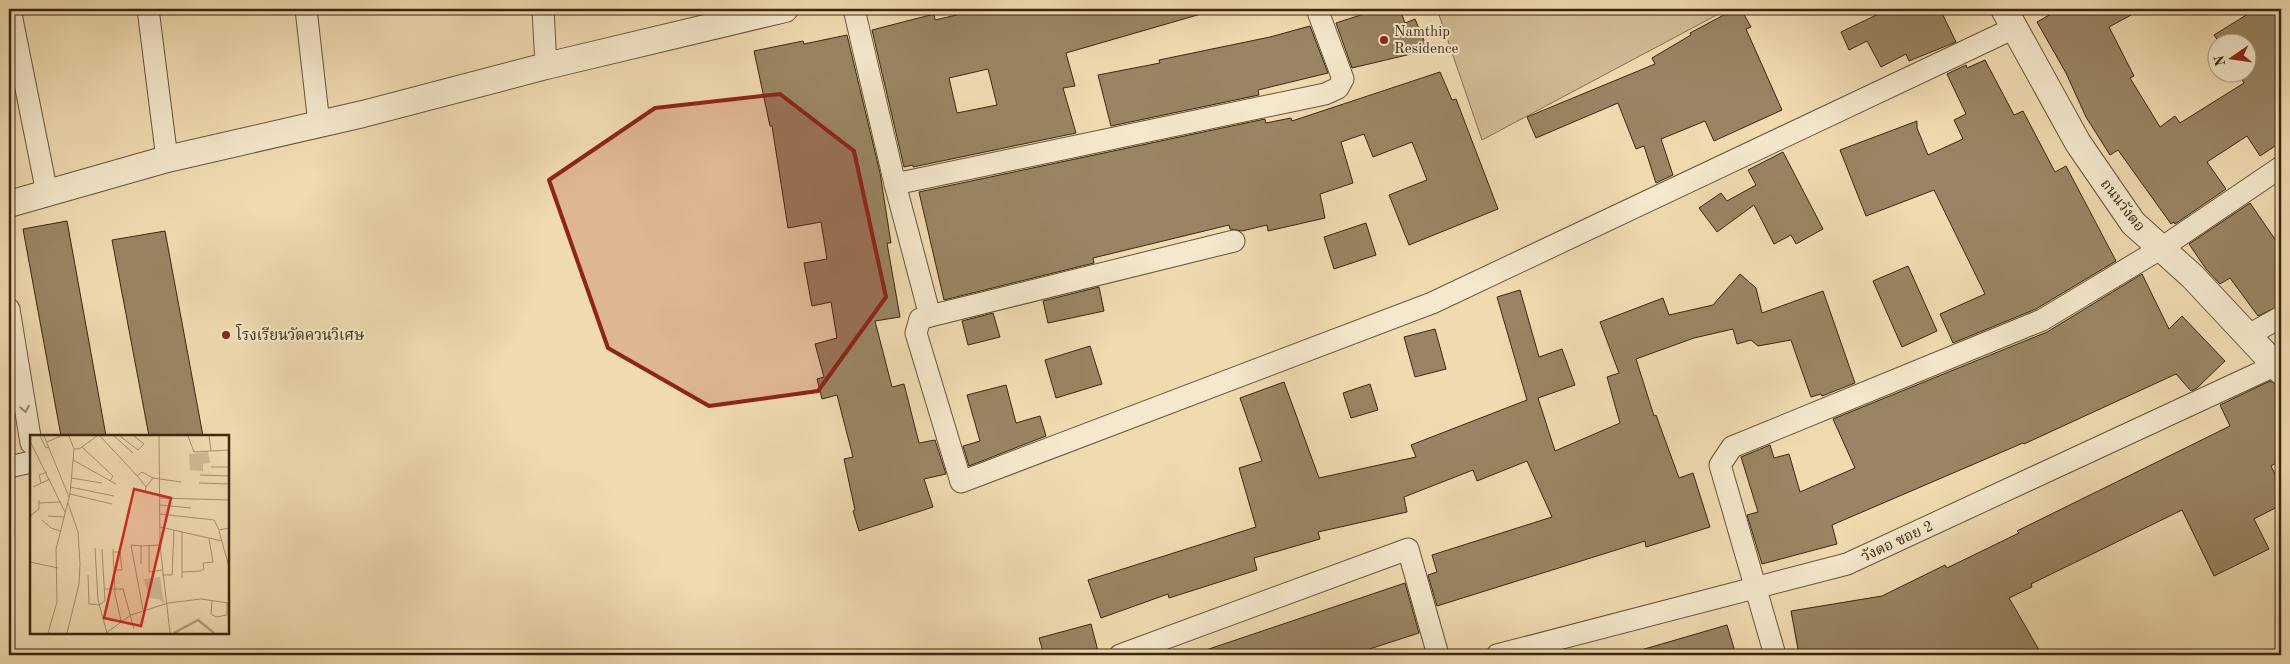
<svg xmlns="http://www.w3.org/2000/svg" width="2290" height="664" viewBox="0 0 2290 664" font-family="'Old Standard TT','Noto Serif Thai',serif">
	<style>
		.green { fill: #d1bc95; stroke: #867252 }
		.building { fill: #998563; stroke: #3a270f; fill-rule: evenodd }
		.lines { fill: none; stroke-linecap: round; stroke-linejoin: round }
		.minor-casing { stroke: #685438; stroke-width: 23 }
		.tertiary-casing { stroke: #685438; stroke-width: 28 }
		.minor { stroke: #f5e8cc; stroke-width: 21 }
		.tertiary { stroke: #f5e8cc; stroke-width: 26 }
		.oneway { stroke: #98886e }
		.marked { fill: #8f2418; fill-opacity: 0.2; stroke: #8f2418; stroke-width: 4; stroke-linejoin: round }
		.poi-dot { fill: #8f2418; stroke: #f5e8cc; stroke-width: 2 }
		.labels { text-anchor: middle; stroke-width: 4; stroke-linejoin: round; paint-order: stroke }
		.poi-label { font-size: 15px; fill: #3a270f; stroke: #f5e8cc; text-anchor: start }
		.street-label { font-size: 15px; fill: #3a270f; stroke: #f5e8cc }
		.inset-river { fill: none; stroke: #b29e7a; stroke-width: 2.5 }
		.inset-road { fill: none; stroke: #a79370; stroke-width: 1 }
		.view { fill: #d62828; fill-opacity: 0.15; stroke: #d62828; stroke-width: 2.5 }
		.inset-edge { fill: none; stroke: #3a270f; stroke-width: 2.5 }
	</style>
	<rect width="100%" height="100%" fill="#f0dbb1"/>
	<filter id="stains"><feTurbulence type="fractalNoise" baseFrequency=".004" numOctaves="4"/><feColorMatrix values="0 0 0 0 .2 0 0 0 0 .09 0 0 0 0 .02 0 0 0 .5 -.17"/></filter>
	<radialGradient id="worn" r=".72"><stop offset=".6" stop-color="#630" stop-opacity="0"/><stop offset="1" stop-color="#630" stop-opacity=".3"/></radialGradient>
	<path class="green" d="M 1437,9 L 1728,9 L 1482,140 Z"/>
	<g class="building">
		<path d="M 982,9 L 1200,9 L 1201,14 L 1066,53 L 1075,86 L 1063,88 L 1076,133 L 913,167 L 913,165 L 904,167 L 872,30 L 934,14 L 935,20 ZM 988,69 L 997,105 L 957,113 L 949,78 Z"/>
		<path d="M 1379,9 L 1400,9 L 1405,23 L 1415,19 L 1428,50 L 1352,68 L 1336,23 Z"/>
		<path d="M 1735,9 L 1741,9 L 1751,27 L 1746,29 L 1782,110 L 1714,141 L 1705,121 L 1661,139 L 1673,175 L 1656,183 L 1644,146 L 1636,149 L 1618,103 L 1536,138 L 1527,117 L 1655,64 L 1652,58 L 1691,35 L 1690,33 Z"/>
		<path d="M 1889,9 L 1892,15 L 1906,9 L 1940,9 L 1956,42 L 1909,61 L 1906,54 L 1881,67 L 1867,41 L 1849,50 L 1841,32 Z"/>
		<path d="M 2060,9 L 2142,9 L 2109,27 L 2134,76 L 2130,78 L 2160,127 L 2175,116 L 2180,123 L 2244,83 L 2237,72 L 2248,72 L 2248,42 L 2219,42 L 2214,35 L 2256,9 L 2281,9 L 2281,142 L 2260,156 L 2247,136 L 2207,162 L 2226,189 L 2175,224 L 2174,222 L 2171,224 L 2118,150 L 2110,155 L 2086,117 L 2066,73 L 2037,22 Z"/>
		<path d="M 1310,26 L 1328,73 L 1258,90 L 1259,95 L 1111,126 L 1098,75 L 1160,63 L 1159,60 L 1270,37 Z"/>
		<path d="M 847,35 L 880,173 L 891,243 L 887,243 L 900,317 L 875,321 L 892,387 L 904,384 L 919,443 L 935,440 L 946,474 L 924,479 L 933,507 L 859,531 L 853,511 L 855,510 L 844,459 L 853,457 L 837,395 L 822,399 L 817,379 L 824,377 L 815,344 L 837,338 L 831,302 L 812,306 L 804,263 L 827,259 L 821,222 L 788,228 L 772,126 L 770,126 L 754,51 L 803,41 L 804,44 Z"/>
		<path d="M 1985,60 L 2014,115 L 2023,111 L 2055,172 L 2066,166 L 2116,261 L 2036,309 L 1953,343 L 1940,314 L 1985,294 L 1934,190 L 1866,216 L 1840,150 L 1917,121 L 1917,128 L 1928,155 L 1963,139 L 1954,120 L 1966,114 L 1947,74 L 1966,65 L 1967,68 Z"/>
		<path d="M 1440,72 L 1452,100 L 1456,99 L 1498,209 L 1409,245 L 1389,195 L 1427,180 L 1412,142 L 1373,157 L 1364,134 L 1341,142 L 1353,183 L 1320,194 L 1325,218 L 1268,231 L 1267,225 L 1242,231 L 1230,229 L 1229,225 L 1093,258 L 1094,263 L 944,300 L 919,192 L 1265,119 L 1266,123 L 1291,118 L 1292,121 Z"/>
		<path d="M 1783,152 L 1823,229 L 1796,244 L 1791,235 L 1774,244 L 1754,205 L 1717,232 L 1699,208 L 1721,193 L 1727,201 L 1756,185 L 1748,170 Z"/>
		<path d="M 2250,203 L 2281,248 L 2281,305 L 2258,316 L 2230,278 L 2220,284 L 2206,269 L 2189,244 Z"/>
		<path d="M 67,221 L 106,436 L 61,436 L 23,229 Z"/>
		<path d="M 1366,223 L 1376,255 L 1334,269 L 1324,237 Z"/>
		<path d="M 165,231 L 203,436 L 149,436 L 112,240 Z"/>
		<path d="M 1908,266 L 1937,331 L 1902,347 L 1873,281 Z"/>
		<path d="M 1740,274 L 1756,288 L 1762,313 L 1823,291 L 1855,383 L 1822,396 L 1821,394 L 1811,397 L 1791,340 L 1758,346 L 1751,340 L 1737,344 L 1733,329 L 1694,338 L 1636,359 L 1654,416 L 1656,415 L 1679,478 L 1693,473 L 1710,527 L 1646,547 L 1645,541 L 1437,606 L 1428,575 L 1437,572 L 1432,555 L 1552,517 L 1527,461 L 1477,481 L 1473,470 L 1404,497 L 1407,512 L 1318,532 L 1320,539 L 1254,558 L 1257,570 L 1169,598 L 1168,594 L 1101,618 L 1088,580 L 1256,527 L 1239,468 L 1262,461 L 1240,398 L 1284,382 L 1319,478 L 1416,457 L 1411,445 L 1527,400 L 1497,297 L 1520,290 L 1539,357 L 1562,349 L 1575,385 L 1538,398 L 1555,451 L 1620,423 L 1607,377 L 1619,373 L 1600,322 L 1663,298 L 1669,315 L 1713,305 Z"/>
		<path d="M 2142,274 L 2169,329 L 2182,316 L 2225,361 L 2197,388 L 2191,391 L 2176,374 L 2024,444 L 2023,443 L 1832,525 L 1837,544 L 1762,564 L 1747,515 L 1758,512 L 1741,457 L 1770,445 L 1774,458 L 1789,454 L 1800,492 L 1855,468 L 1833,419 L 2047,332 Z"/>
		<path d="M 1099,287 L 1104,311 L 1048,323 L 1043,301 Z"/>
		<path d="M 993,313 L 1000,337 L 968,345 L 962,321 Z"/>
		<path d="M 1435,329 L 1446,369 L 1415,377 L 1404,337 Z"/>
		<path d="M 1090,346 L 1102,384 L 1056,398 L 1045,360 Z"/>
		<path d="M 2270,381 L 2278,385 L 2281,392 L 2281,460 L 2271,466 L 2281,487 L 2281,505 L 2254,519 L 2269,549 L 2214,576 L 2182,510 L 2031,584 L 2032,587 L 2009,598 L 2042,655 L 1799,655 L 1791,611 L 1882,596 L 1945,565 L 1947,568 L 2019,533 L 2017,531 L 2230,426 L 2220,405 Z"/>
		<path d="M 1370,384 L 1378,410 L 1351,418 L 1343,393 Z"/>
		<path d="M 1006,385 L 1016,423 L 1040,416 L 1046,436 L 969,466 L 963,446 L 980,441 L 967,395 Z"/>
		<path d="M 1405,583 L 1419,633 L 1351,655 L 1201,655 L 1200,652 Z"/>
		<path d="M 1091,624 L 1099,655 L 1044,655 L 1039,638 Z"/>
		<path d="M 1727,625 L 1736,655 L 1642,655 L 1641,650 Z"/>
	</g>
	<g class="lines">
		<defs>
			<g id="minor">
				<path d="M 10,9 L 47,193"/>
				<path d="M 148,9 L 167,159"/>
				<path d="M 306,9 L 319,124"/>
				<path d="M 543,9 L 546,66"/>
				<path d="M 854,9 L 895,184 L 930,316 L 1234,241"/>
				<path d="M 895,184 L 1325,94 L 1338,88 L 1343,79 L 1317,9"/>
				<path d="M 9,309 L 31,443"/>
				<path d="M 930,316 L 920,319 L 916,333 L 961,482 L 1432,303 L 2014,28"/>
				<path d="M 2247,336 L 2281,317"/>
				<path d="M 9,467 L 31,462"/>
				<path d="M 1120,655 L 1408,549 L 1438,655"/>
				<path d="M 1497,655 L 1847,564 L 2274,366"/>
				<path d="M 1775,655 L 1720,465 L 1732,447 L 2042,320 L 2160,249 L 2281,167"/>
			</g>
			<g id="tertiary">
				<path d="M 2004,9 L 2078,143 L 2133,223 L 2192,276 L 2281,371"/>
				<path d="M 9,204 L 167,159 L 363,114 L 546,66 L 785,9"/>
			</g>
		</defs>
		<use href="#minor" class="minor-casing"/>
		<use href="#tertiary" class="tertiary-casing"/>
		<use href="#minor" class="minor"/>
		<use href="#tertiary" class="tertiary"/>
	</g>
	<defs><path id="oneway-chevron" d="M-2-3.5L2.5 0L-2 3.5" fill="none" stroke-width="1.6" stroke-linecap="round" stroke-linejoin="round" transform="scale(1.25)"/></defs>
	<use class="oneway" href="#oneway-chevron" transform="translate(25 409) rotate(80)"/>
	<path class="marked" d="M 780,94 L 854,151 L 886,297 L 818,391 L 709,406 L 608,348 L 549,180 L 655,108 Z"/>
	<g class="poi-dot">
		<circle cx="1384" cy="40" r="5"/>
		<circle cx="226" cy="335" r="5"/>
	</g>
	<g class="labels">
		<g class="poi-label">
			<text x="1394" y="36">Namthip<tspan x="1394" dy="17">Residence</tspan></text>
			<text x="236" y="340">โรงเรียนวัดควนวิเศษ</text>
		</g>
		<g class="street-label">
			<text transform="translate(2123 205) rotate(52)" y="5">ถนนวังตอ</text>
			<text transform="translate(1897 541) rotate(-25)" y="5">วังตอ ซอย 2</text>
		</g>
	</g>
	<g transform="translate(30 435)">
		<rect width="199" height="199" fill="#f0dbb1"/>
		<path d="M 178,17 L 180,28 L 173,29 L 173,36 L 160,35 L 159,19 ZM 130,142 L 134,169 L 129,164 L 119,163 L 114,144 Z" fill="#d1bc95"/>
		<path class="inset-river" d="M 144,198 L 168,185 L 184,198"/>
		<path class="inset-road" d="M 10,1 L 16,13 L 19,12M 14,1 L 39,62M 70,1 L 109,43 L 116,52 L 115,57M 84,1 L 103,18M 90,1 L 108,15 L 114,9 L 104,1M 129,1 L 130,110 L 140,198M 158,1 L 164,17 L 199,15M 179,1 L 181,16M 0,6 L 35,77M 17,7 L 31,1M 52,12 L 83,41 L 80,46M 44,14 L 49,14 L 67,1M 43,25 L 86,49M 181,32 L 199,32M 170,40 L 199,41M 107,41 L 112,37 L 123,43M 41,43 L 72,48M 11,48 L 9,40 L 17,37M 169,48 L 199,49M 3,52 L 20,44M 40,52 L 84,61M 116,52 L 123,43 L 151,47M 40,59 L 82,69M 130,63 L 199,65M 9,68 L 31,67M 130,70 L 161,73M 130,79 L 184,85 L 189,95 L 199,93M 0,81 L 9,74 L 9,65M 18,81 L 34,82M 12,85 L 21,93 L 30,96M 130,92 L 192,106M 189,96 L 199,132M 119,110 L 119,137 L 132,135M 111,111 L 101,110 L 113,175M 65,113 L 68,165 L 77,198M 83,114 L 85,159 L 91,186M 84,117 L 90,117 L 92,135 L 85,135M 0,127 L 28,133M 111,129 L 111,111 L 130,110M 152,137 L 170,136 L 174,134 L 173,128 L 183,127 L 179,104M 58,140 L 59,169 L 69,170 L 75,166 L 72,114M 132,140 L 142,140 L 144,95M 152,143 L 152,97M 75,154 L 93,154 L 104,194M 182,165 L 181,179 L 186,182 L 197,180 L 197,168M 18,198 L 27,167 L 26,114 L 40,59 L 44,14 L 39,1M 37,198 L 49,149 L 50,129 L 48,97 L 38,68M 76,198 L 101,180 L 138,168 L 171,164 L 199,168"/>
		<path class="view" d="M 104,54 L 141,63 L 111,191 L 74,183 Z"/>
		<rect width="199" height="199" class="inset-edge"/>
	</g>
	<rect width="2290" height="664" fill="none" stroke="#f0dbb1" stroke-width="30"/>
	<rect x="10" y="10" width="2270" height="644" fill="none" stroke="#3a270f" stroke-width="2.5"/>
	<rect x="15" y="15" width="2260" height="634" fill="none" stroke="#3a270f"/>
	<g transform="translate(2232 58) rotate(257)"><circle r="24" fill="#f5e8cc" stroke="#aa9b80"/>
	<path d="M0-4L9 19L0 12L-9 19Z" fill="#8f2418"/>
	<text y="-8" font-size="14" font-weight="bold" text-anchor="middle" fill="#3a270f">N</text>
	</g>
	<rect width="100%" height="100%" filter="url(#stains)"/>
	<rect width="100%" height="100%" fill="url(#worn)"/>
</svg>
